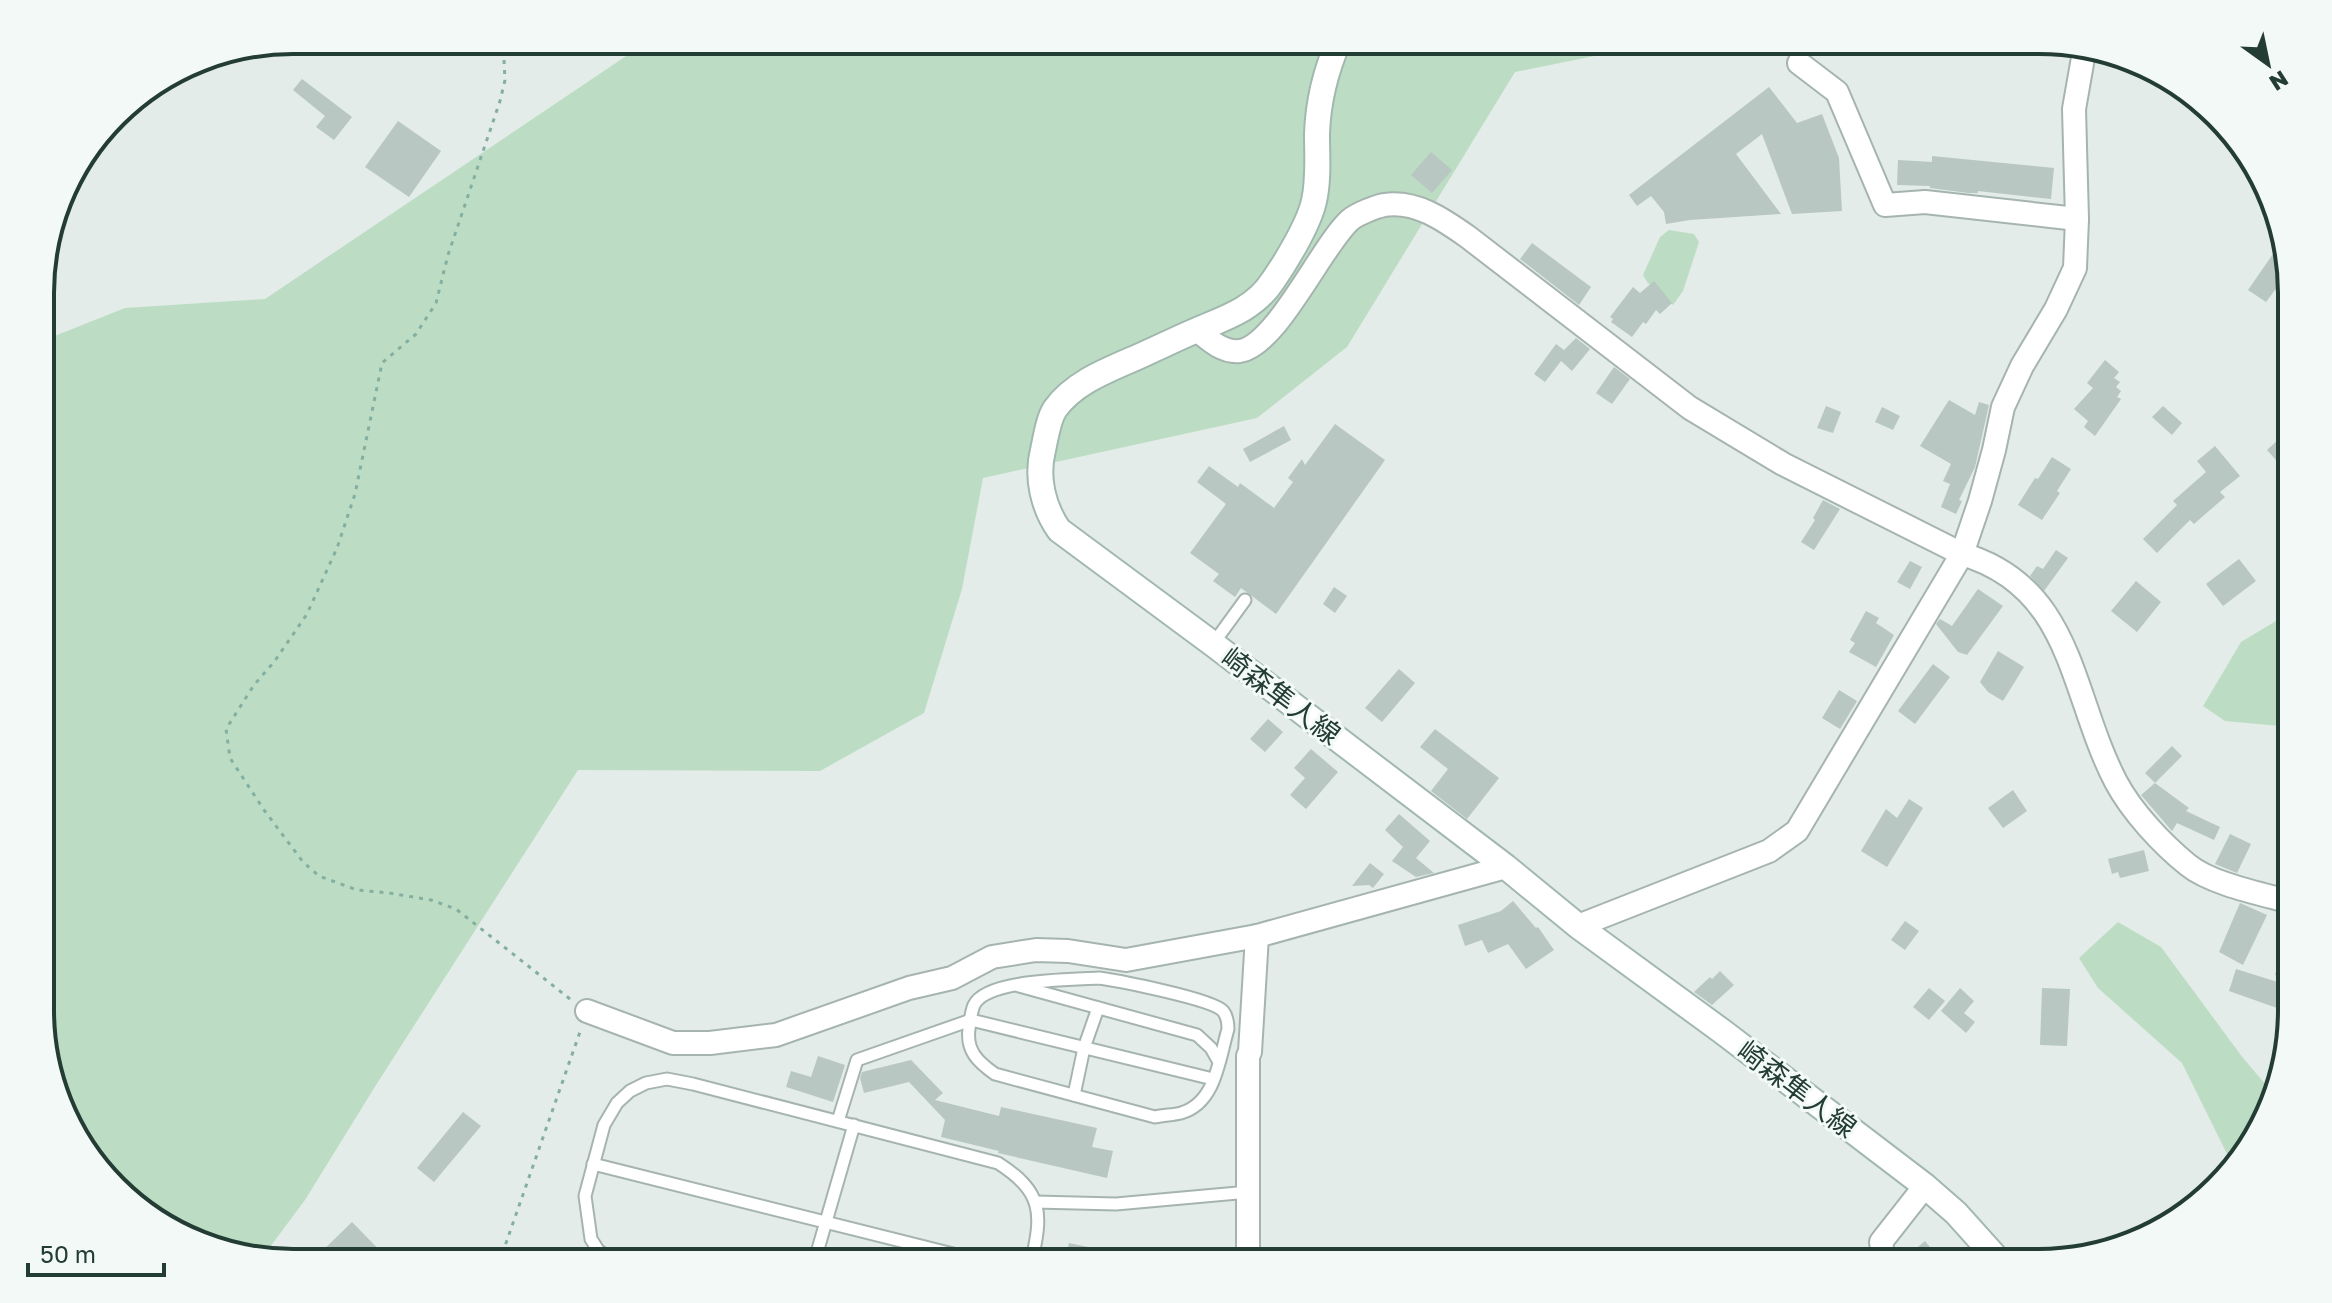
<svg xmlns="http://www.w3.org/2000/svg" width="2332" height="1303" viewBox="0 0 2332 1303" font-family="'Golos Text','Noto Sans JP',sans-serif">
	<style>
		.green { fill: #bcddc4 }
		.building { fill: #b8c7c1 }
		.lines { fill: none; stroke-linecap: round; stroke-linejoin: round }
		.lane-casing { stroke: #a6b4af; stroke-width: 15 }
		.street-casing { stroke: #a6b4af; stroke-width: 26 }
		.secondary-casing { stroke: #a1b8af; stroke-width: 28 }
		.path { stroke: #84afa0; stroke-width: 3; stroke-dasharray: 4 6; stroke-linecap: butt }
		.lane { stroke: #fff; stroke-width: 11 }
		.street { stroke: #fff; stroke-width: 22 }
		.secondary { stroke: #fff; stroke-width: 24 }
		.labels { text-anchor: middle; stroke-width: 6; stroke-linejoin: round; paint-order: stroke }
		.street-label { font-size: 28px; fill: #233d35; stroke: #f3f9f6 }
		.rim { fill: none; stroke: #233d35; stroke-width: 4 }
	</style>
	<rect width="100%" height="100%" fill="#e3ece8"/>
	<g class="green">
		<path d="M 650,40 L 1637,40 L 1609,53 L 1515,72 L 1347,347 L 1257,418 L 983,478 L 962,589 L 924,713 L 820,771 L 578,770 L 376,1085 L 305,1200 L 264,1255 L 167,1229 L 83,1151 L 42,1043 L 42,341 L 125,308 L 265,299 Z"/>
		<path d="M 1669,230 L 1694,234 L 1699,242 L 1683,291 L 1673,305 L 1647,282 L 1643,275 L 1660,237 Z"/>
		<path d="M 2291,612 L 2291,727 L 2225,721 L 2203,706 L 2241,642 Z"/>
		<path d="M 2118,922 L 2161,947 L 2243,1058 L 2272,1092 L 2258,1136 L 2232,1164 L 2182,1063 L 2098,988 L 2079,958 Z"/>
	</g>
	<g class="building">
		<path d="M 302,79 L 352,117 L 334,140 L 316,127 L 325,116 L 293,90 Z"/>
		<path d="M 1769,87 L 1797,123 L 1822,114 L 1839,158 L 1842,211 L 1792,214 L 1762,134 L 1736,154 L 1781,214 L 1690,220 L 1666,224 L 1664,212 L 1651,196 L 1637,206 L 1629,195 Z"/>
		<path d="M 398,121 L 441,151 L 409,197 L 365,167 Z"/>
		<path d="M 1431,152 L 1452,170 L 1432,193 L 1411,175 Z"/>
		<path d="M 1932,156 L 2054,168 L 2051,199 L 1978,191 L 1978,193 L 1968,193 L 1930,188 L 1930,186 L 1897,185 L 1898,160 L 1932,162 Z"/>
		<path d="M 1532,243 L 1591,287 L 1579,305 L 1520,259 Z"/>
		<path d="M 2275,251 L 2286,259 L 2290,270 L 2266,302 L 2248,290 Z"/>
		<path d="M 1654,281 L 1672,303 L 1660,314 L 1656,310 L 1646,324 L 1643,322 L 1632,337 L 1611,322 L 1613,319 L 1610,317 L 1633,287 L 1640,293 Z"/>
		<path d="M 1576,338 L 1590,349 L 1572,371 L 1561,361 L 1545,382 L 1534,374 L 1556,344 L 1564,350 Z"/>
		<path d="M 2105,360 L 2119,372 L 2114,378 L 2120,382 L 2116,387 L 2121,391 L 2117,397 L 2121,399 L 2095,436 L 2084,427 L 2088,421 L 2074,409 L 2093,388 L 2087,383 Z"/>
		<path d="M 1614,367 L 1630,379 L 1612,404 L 1596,393 Z"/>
		<path d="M 1949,400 L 1975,415 L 1979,402 L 1989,405 L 1975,467 L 1959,500 L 1962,501 L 1956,514 L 1941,507 L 1950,484 L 1943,481 L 1951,464 L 1920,446 Z"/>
		<path d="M 1826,406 L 1841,412 L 1833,433 L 1817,428 Z"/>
		<path d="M 2163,406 L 2182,423 L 2172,435 L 2152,417 Z"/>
		<path d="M 1882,407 L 1900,416 L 1893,430 L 1875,422 Z"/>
		<path d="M 1335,424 L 1385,460 L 1276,614 L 1241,588 L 1235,597 L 1213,581 L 1219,574 L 1190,553 L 1226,504 L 1197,482 L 1209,466 L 1238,487 L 1240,483 L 1274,508 L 1293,482 L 1288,478 L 1302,459 L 1305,465 Z"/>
		<path d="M 1284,426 L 1291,440 L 1250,462 L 1243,449 Z"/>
		<path d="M 2291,428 L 2291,459 L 2282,467 L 2267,450 Z"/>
		<path d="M 2215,446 L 2240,476 L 2220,492 L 2225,497 L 2194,524 L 2190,520 L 2157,553 L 2143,539 L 2177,505 L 2173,501 L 2206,472 L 2197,461 Z"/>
		<path d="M 2052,457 L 2071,469 L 2057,491 L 2060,493 L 2042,520 L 2018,505 L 2035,478 L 2038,479 Z"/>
		<path d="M 1823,500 L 1840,509 L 1814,550 L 1801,542 L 1815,520 L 1813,518 Z"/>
		<path d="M 2056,550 L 2068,558 L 2044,591 L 2030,576 L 2037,566 L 2043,569 Z"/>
		<path d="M 2239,559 L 2256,581 L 2223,606 L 2206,584 Z"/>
		<path d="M 1910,561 L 1922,567 L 1910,589 L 1897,582 Z"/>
		<path d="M 2136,581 L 2161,602 L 2137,632 L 2111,611 Z"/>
		<path d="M 1334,587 L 1347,596 L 1335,613 L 1323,604 Z"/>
		<path d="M 1978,589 L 2003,606 L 1967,655 L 1958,652 L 1936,624 L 1940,619 L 1952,626 Z"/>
		<path d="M 1866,611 L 1879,618 L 1876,623 L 1894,635 L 1876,667 L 1849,652 L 1855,643 L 1850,640 Z"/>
		<path d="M 1998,651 L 2024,667 L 2003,701 L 1988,692 L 1980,682 Z"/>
		<path d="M 1933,664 L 1950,677 L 1915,724 L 1898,711 Z"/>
		<path d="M 1399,669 L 1415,683 L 1382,722 L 1365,708 Z"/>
		<path d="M 1839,690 L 1857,701 L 1840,729 L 1822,718 Z"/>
		<path d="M 1268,719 L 1283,732 L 1265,752 L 1250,739 Z"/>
		<path d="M 1435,729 L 1499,778 L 1467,819 L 1431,791 L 1448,769 L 1420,747 Z"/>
		<path d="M 2172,746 L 2182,756 L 2155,783 L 2145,773 Z"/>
		<path d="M 1311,749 L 1338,772 L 1306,809 L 1290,795 L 1305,778 L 1294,768 Z"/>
		<path d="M 2155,783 L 2189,808 L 2186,811 L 2220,827 L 2214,840 L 2177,823 L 2172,831 L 2141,795 Z"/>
		<path d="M 2013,790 L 2027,811 L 2003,828 L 1988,808 Z"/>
		<path d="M 1909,799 L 1923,808 L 1887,867 L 1861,851 L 1886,809 L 1897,818 Z"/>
		<path d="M 1399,814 L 1430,841 L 1416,858 L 1434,873 L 1416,877 L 1392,861 L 1403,847 L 1385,830 Z"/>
		<path d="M 2230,834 L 2251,844 L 2237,873 L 2215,864 Z"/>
		<path d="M 2144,850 L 2149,871 L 2120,878 L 2118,872 L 2112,874 L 2108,859 Z"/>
		<path d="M 1370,863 L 1384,874 L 1373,888 L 1369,885 L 1352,886 Z"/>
		<path d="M 1513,901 L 1536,928 L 1538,927 L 1554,950 L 1526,969 L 1508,944 L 1488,953 L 1482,940 L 1465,946 L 1458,925 L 1501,911 Z"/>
		<path d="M 2240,903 L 2267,915 L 2243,965 L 2219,952 Z"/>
		<path d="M 1905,921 L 1919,931 L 1905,950 L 1891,940 Z"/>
		<path d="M 2288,932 L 2291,933 L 2291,980 L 2275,975 Z"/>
		<path d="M 2236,969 L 2284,984 L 2277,1008 L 2229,991 Z"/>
		<path d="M 1720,971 L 1734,985 L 1712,1005 L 1694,992 L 1710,977 L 1712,979 Z"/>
		<path d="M 1929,988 L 1945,1001 L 1929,1020 L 1913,1007 Z"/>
		<path d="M 1960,988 L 1974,1001 L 1964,1013 L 1975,1022 L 1966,1033 L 1941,1011 Z"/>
		<path d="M 2042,988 L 2070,989 L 2067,1046 L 2040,1045 Z"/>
		<path d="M 818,1056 L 845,1065 L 833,1102 L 786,1087 L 791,1071 L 811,1077 Z"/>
		<path d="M 911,1060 L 943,1093 L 935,1100 L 999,1116 L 1001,1107 L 1097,1128 L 1092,1147 L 1113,1151 L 1107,1178 L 998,1153 L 999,1151 L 941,1137 L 945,1120 L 909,1082 L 864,1093 L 860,1078 L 862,1072 Z"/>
		<path d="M 463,1112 L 481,1126 L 434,1182 L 417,1168 Z"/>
		<path d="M 352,1222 L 392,1263 L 310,1263 Z"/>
		<path d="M 1925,1241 L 1943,1263 L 1899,1263 Z"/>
		<path d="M 1069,1243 L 1098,1249 L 1095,1263 L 1064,1263 Z"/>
	</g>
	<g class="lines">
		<defs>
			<g id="lane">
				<path d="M 1213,644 L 1245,600"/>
				<path d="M 1099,978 C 1120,981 1212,999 1223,1011 C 1227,1016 1228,1023 1228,1029 C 1219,1059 1216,1103 1181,1113 C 1173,1115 1164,1115 1155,1117 L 995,1074 C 978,1062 966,1051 969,1029 C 970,1022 971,1012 974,1005 C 987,979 1072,980 1099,978 Z"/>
				<path d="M 1019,986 L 1197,1035 L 1211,1048 L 1219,1062"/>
				<path d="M 1074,1095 L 1084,1048 L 1098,1008"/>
				<path d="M 838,1121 L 857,1060 L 971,1020 L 1213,1079"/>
				<path d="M 593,1164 L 989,1263"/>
				<path d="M 1035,1202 L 1116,1204 L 1249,1192"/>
				<path d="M 621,1263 L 611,1260 L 598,1250 L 591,1239 L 585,1196 L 604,1125 L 617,1103 L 630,1091 L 646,1083 L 667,1079 L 693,1084 L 998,1163 C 1043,1192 1043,1213 1031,1263"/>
				<path d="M 814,1263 L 854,1125"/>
			</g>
			<g id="street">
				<path d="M 1799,63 L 1837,92 L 1885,205 L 1925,202 L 2077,219"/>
				<path d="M 1197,330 C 1209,340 1223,353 1240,351 C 1277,345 1322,245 1350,220 C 1357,214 1375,207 1384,205 C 1416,200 1444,220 1468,237 L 1690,408 L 1783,464 L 1962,554 C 2074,587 2070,694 2116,782 C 2132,812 2162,844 2188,865 C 2211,884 2262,894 2291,902"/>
				<path d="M 1578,926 L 1769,851 L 1797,831 L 1962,554 L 1980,501 L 1994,450 L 2003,407 L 2022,366 L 2056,309 L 2075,268 L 2077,219 L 2074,109 L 2084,52"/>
				<path d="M 587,1011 L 673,1043 L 710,1043 L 776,1035 L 909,988 L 952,978 L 992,957 L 1036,950 L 1068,951 L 1126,960 L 1257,936 L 1506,867"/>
				<path d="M 1248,1263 L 1248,1056 L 1250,1052 L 1257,936"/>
				<path d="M 1884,1263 L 1881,1242 L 1925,1186"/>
			</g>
			<path id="secondary" d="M 1339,40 C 1326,70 1318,101 1317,134 C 1317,156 1319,179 1314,201 C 1309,224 1286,262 1272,282 C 1254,309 1225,318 1197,330 C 1178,338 1160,347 1142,355 C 1111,369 1075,381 1055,409 C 1048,420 1046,437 1043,450 C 1036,477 1043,507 1059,530 L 1213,644 L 1506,867 L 1578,926 L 1723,1032 L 1925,1186 L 1956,1213 L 2000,1262"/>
		</defs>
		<use href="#lane" class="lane-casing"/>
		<use href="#street" class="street-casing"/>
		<use href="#secondary" class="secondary-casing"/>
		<g class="path">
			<path d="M 503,40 L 505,80 L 500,101 L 448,255 L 436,303 L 416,334 L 382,363 L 355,494 L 337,548 L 307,614 L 274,662 L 254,685 L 226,729 L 230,758 L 264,810 L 303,862 L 319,876 L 357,890 L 389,893 L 431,900 L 456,909 L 570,999"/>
			<path d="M 499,1263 L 581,1029"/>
		</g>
		<use href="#lane" class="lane"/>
		<use href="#street" class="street"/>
		<use href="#secondary" class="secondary"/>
	</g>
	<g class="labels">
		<g class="street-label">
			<text transform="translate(1281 696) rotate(37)" y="10">崎森隼人線</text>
			<text transform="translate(1797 1089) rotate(37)" y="10">崎森隼人線</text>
		</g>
	</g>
	<path d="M0 0H2332V1303H0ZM293 54H2039A239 239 0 0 1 2278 293V1010A239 239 0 0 1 2039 1249H293A239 239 0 0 1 54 1010V293A239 239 0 0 1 293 54Z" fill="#f3f9f6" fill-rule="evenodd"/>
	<path class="rim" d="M293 54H2039A239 239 0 0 1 2278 293V1010A239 239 0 0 1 2039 1249H293A239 239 0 0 1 54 1010V293A239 239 0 0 1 293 54Z"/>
	<g transform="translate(2268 64) rotate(147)" stroke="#f3f9f6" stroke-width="6" paint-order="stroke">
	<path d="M0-6L14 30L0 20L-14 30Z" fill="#233d35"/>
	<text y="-12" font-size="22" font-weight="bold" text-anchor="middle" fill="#233d35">N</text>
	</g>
	<path d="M28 1263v12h136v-12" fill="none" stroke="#233d35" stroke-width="4"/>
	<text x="40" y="1263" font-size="24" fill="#233d35" stroke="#f3f9f6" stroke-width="6" paint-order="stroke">50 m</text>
</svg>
